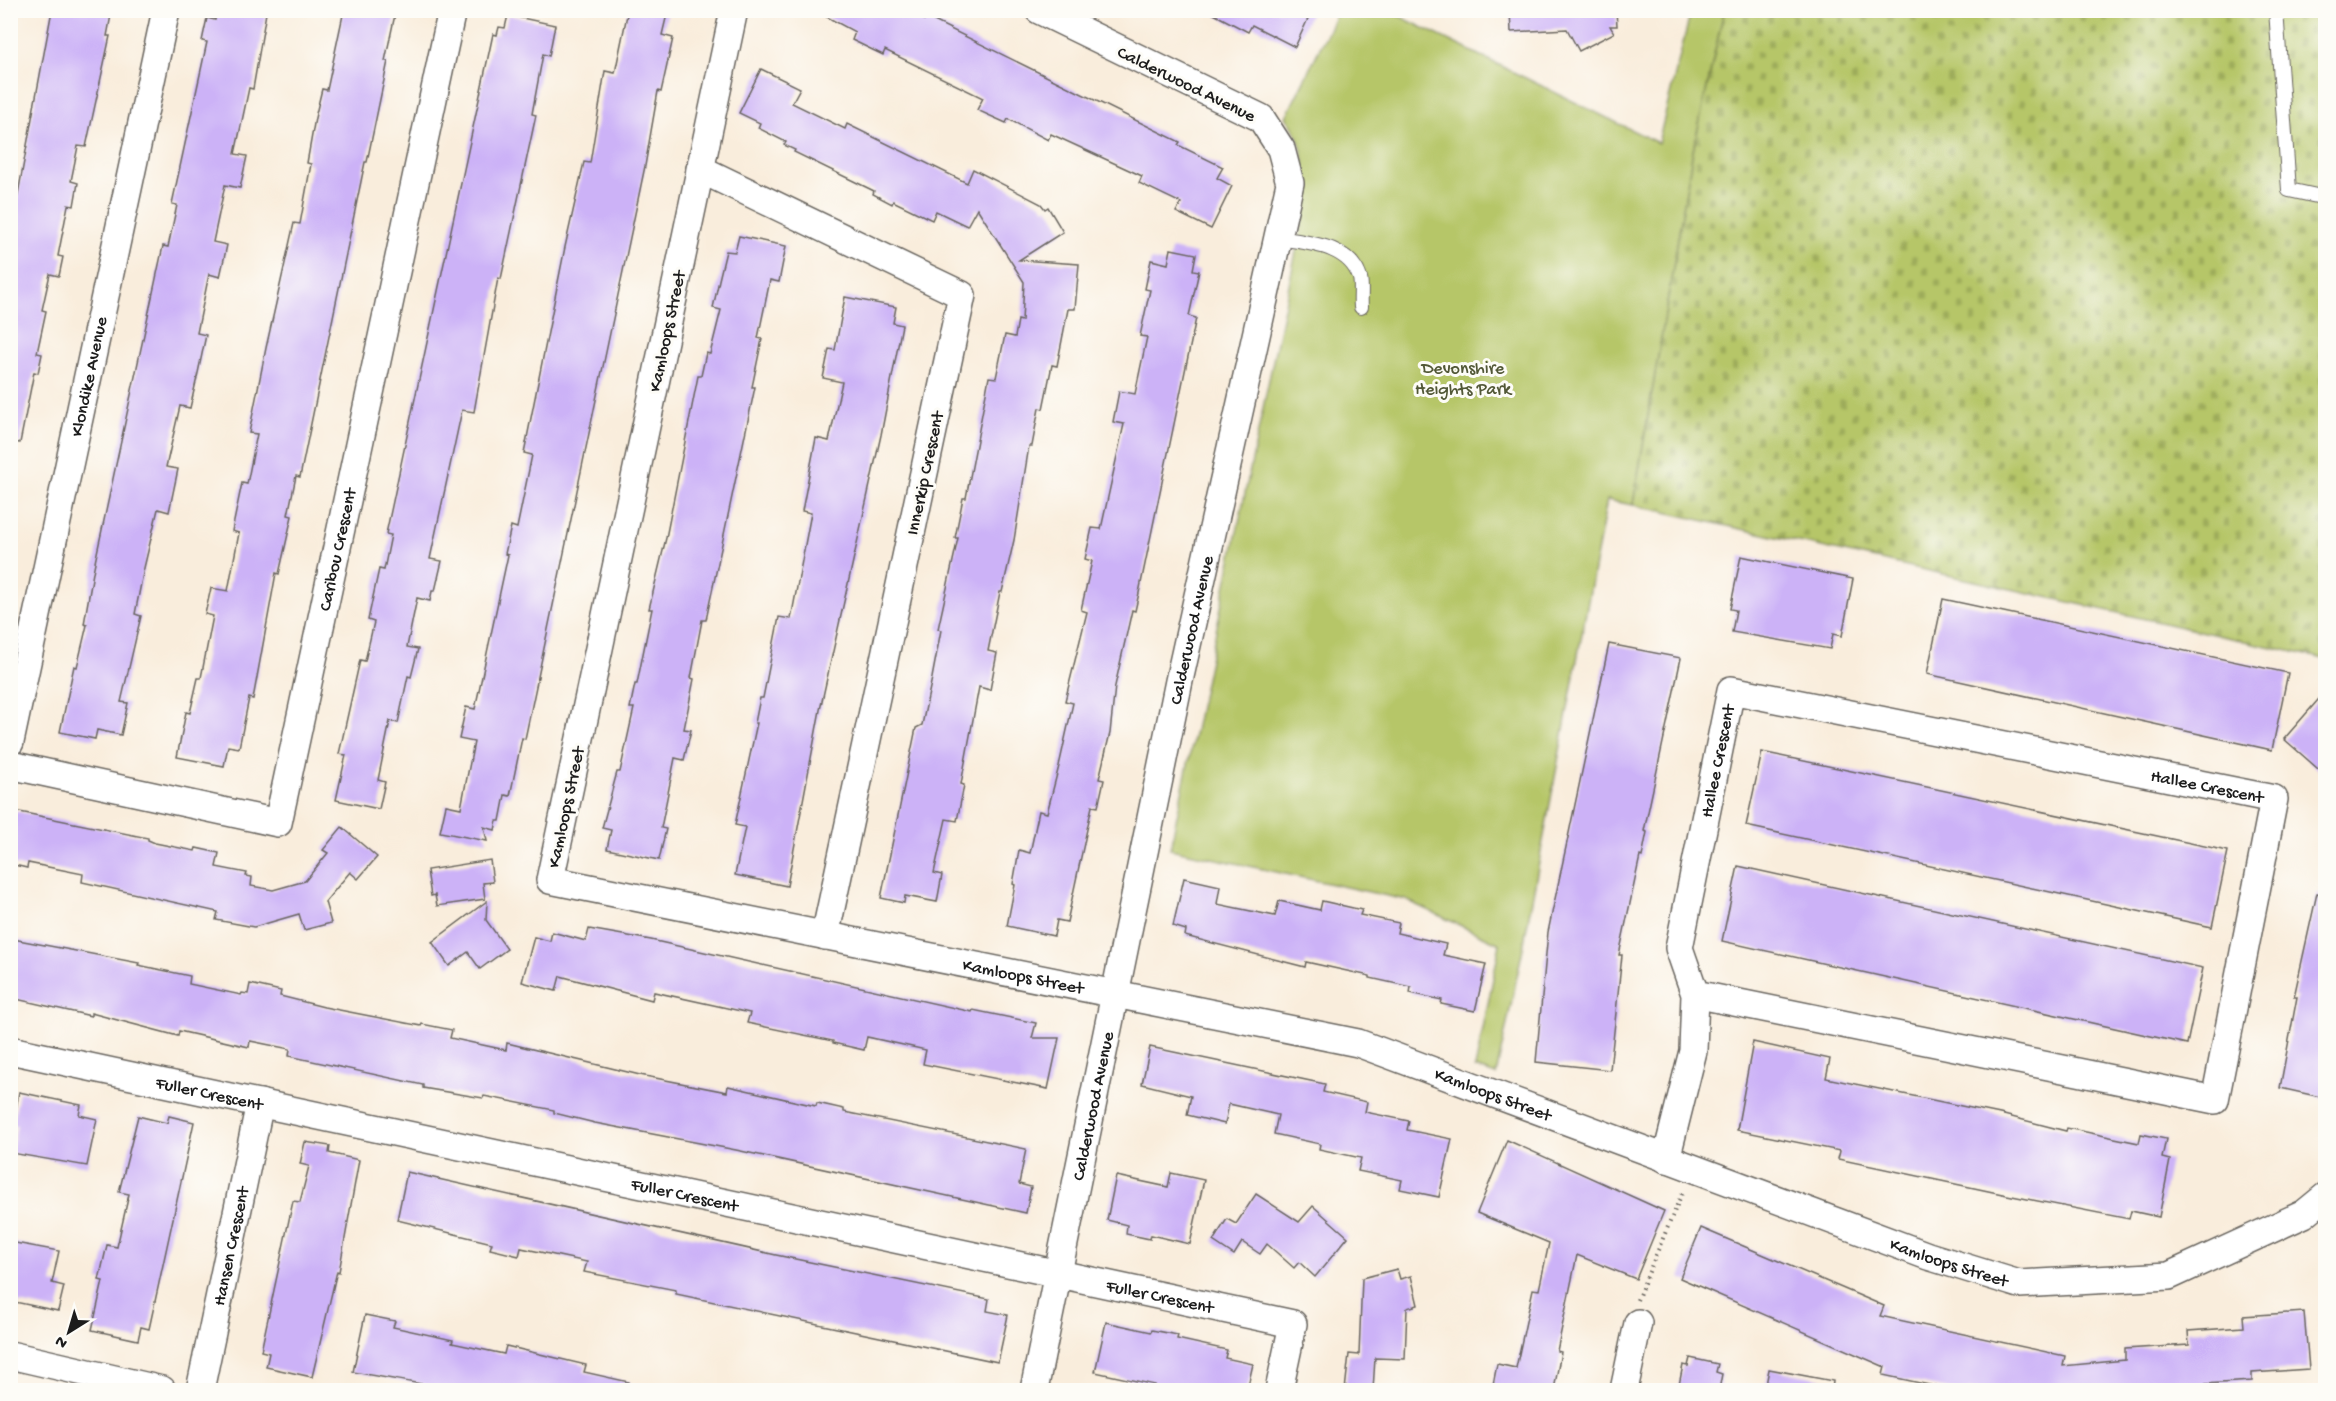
<svg xmlns="http://www.w3.org/2000/svg" width="2336" height="1401" viewBox="0 0 2336 1401" font-family="'Gochi Hand',sans-serif">
	<style>
		.green { fill: #b6c668; stroke: #697142; stroke-width: 1.5 }
		.cemetery { fill: url(#cemetery-stones); stroke: #697142; stroke-width: 1.5 }
		.building { fill: #ccb2f7 }
		.lines { fill: none; stroke-linecap: round; stroke-linejoin: round }
		.lane-casing { stroke: #69655f; stroke-width: 16 }
		.street-casing { stroke: #69655f; stroke-width: 30 }
		.path { stroke: #69655f; stroke-width: 4; stroke-dasharray: 1.5 4.5; stroke-linecap: butt }
		.lane { stroke: #fff; stroke-width: 14 }
		.street { stroke: #fff; stroke-width: 27 }
		.labels { text-anchor: middle; stroke-width: 6; stroke-linejoin: round; paint-order: stroke }
		.street-label { font-size: 18px; fill: #1c1c1c; stroke: #fdfcf7 }
		.park-label { font-size: 18px; fill: #525837; stroke: #fdfcf7 }
	</style>
	<defs>
		<pattern id="cemetery-stones" width="16" height="16" patternUnits="userSpaceOnUse" patternTransform="scale(1.5)"><rect width="16" height="16" fill="#b6c668"/><path d="M2 7V4a2 2 0 0 1 4 0v3zM10 15v-3a2 2 0 0 1 4 0v3z" fill="#9caa5a"/></pattern>
	</defs>
	<rect width="100%" height="100%" fill="#fdfcf7"/>
	<filter id="ink" filterUnits="userSpaceOnUse"><feTurbulence type="fractalNoise" baseFrequency=".0167" numOctaves="2"/><feDisplacementMap in="SourceGraphic" scale="12" xChannelSelector="R" yChannelSelector="G"/><feConvolveMatrix kernelMatrix="1 2 1 2 8 2 1 2 1" color-interpolation-filters="sRGB"/></filter>
	<filter id="wash" filterUnits="userSpaceOnUse"><feTurbulence type="fractalNoise" baseFrequency=".008" numOctaves="4" result="noise"/><feDisplacementMap in="SourceGraphic" scale="24" xChannelSelector="R" yChannelSelector="G"/><feGaussianBlur stdDeviation="1.35" result="paint"/><feColorMatrix in="noise" values="0 0 0 0 0 0 0 0 0 0 0 0 0 0 0 0 0 1.4 0 .05"/><feComposite in="paint" operator="in"/></filter>
	<g filter="url(#wash)">
		<rect width="100%" height="100%" fill="#f9eddc"/>
		<path class="green" d="M 1338,11 L 1389,11 L 1658,143 L 1691,11 L 1724,11 L 1692,156 L 1633,505 L 1607,500 L 1522,953 L 1496,1075 L 1475,1068 L 1500,944 L 1406,900 L 1170,849 L 1305,209 C 1306,175 1307,144 1286,117 Z"/>
		<path class="cemetery" d="M 1724,11 L 2325,11 L 2325,659 L 1633,505 L 1692,156 Z"/>
		<g id="blocks">
			<g class="building">
				<path d="M 52,10 L 112,10 L 107,36 L 110,36 L 86,147 L 78,146 L 71,181 L 78,183 L 74,206 L 68,205 L 58,256 L 63,257 L 59,276 L 50,274 L 42,310 L 46,311 L 37,353 L 42,354 L 38,373 L 34,372 L 20,443 L 10,442 L 10,237 Z"/>
				<path d="M 217,10 L 266,13 L 253,89 L 249,88 L 235,154 L 247,156 L 240,188 L 225,185 L 213,242 L 227,245 L 220,277 L 209,274 L 197,333 L 206,335 L 198,373 L 190,408 L 180,406 L 166,467 L 178,469 L 169,512 L 158,509 L 144,568 L 135,614 L 141,616 L 121,702 L 128,703 L 121,735 L 97,730 L 95,739 L 60,732 L 74,666 L 77,667 L 87,625 L 84,624 L 94,567 L 163,246 L 168,247 L 177,205 L 172,204 L 207,42 L 202,41 L 207,18 L 215,20 Z"/>
				<path d="M 344,10 L 396,10 L 385,61 L 388,61 L 367,162 L 365,162 L 300,477 L 296,476 L 288,515 L 292,516 L 279,574 L 276,573 L 253,699 L 249,698 L 239,748 L 228,746 L 224,766 L 177,757 L 186,712 L 190,713 L 198,678 L 201,678 L 213,616 L 205,614 L 211,588 L 228,591 L 239,533 L 232,531 L 242,483 L 247,484 L 257,434 L 249,433 L 266,348 L 294,223 L 300,224 L 311,164 L 307,163 L 315,118 L 322,89 L 327,90 Z"/>
				<path d="M 628,10 L 668,10 L 662,35 L 673,38 L 661,92 L 658,91 L 645,166 L 525,739 L 522,738 L 510,796 L 505,795 L 500,821 L 497,821 L 495,830 L 484,827 L 487,841 L 440,832 L 446,805 L 461,808 L 474,742 L 459,739 L 466,707 L 475,709 L 508,555 L 505,554 L 511,526 L 517,528 L 532,455 L 524,453 L 565,247 L 584,162 L 590,163 L 605,71 L 615,73 Z"/>
				<path d="M 814,10 L 905,10 L 924,20 L 926,17 L 1180,142 L 1178,145 L 1223,167 L 1217,178 L 1232,186 L 1211,229 L 1176,212 L 1181,203 L 1139,183 L 1142,176 L 1051,134 L 1048,140 L 1008,119 L 1006,123 L 977,110 L 983,98 L 885,50 L 883,55 L 852,40 L 855,32 Z"/>
				<path d="M 1206,10 L 1312,10 L 1295,47 L 1252,25 L 1248,32 Z"/>
				<path d="M 1510,10 L 1616,10 L 1617,26 L 1610,26 L 1614,33 L 1579,51 L 1567,29 L 1511,32 Z"/>
				<path d="M 508,15 L 555,25 L 549,56 L 543,54 L 532,114 L 536,115 L 501,279 L 498,278 L 474,412 L 462,410 L 430,559 L 442,561 L 435,591 L 432,591 L 430,601 L 417,598 L 407,647 L 418,649 L 411,677 L 408,676 L 398,723 L 390,721 L 378,780 L 385,782 L 379,809 L 336,800 L 346,755 L 339,754 L 360,660 L 365,661 L 374,622 L 368,620 L 379,569 L 384,570 L 391,535 L 386,534 L 493,34 L 497,35 L 499,27 L 505,28 Z"/>
				<path d="M 761,69 L 800,88 L 792,103 L 845,129 L 847,124 L 967,183 L 973,169 L 1041,204 L 1045,209 L 1048,207 L 1063,232 L 1019,260 L 1079,264 L 1075,309 L 1068,309 L 1057,366 L 1052,365 L 1043,409 L 1039,408 L 1032,446 L 1029,446 L 1014,540 L 1002,592 L 1000,592 L 988,651 L 997,653 L 990,690 L 979,687 L 961,784 L 964,785 L 957,821 L 946,819 L 934,873 L 942,875 L 937,902 L 905,896 L 904,903 L 881,898 L 916,728 L 922,725 L 932,678 L 941,630 L 938,629 L 958,538 L 955,538 L 963,498 L 966,498 L 989,377 L 996,378 L 1005,335 L 1015,337 L 1018,320 L 1022,321 L 1024,282 L 977,208 L 967,226 L 936,211 L 932,220 L 893,201 L 892,204 L 873,194 L 874,191 L 794,152 L 795,150 L 784,145 L 786,142 L 758,128 L 760,123 L 739,113 Z"/>
				<path d="M 739,236 L 786,246 L 779,282 L 770,280 L 758,338 L 762,339 L 752,387 L 755,387 L 706,620 L 702,620 L 691,678 L 694,679 L 684,729 L 691,730 L 684,760 L 675,758 L 661,828 L 666,829 L 659,860 L 607,849 L 611,830 L 602,828 L 617,772 L 620,772 L 634,708 L 630,708 L 635,684 L 637,684 L 652,609 L 649,609 L 666,538 L 698,376 L 701,376 L 706,353 L 710,354 L 721,310 L 713,308 L 719,280 L 726,251 L 735,252 Z"/>
				<path d="M 1171,249 L 1196,254 L 1193,270 L 1199,271 L 1189,316 L 1196,318 L 1139,593 L 1135,611 L 1132,610 L 1115,686 L 1110,733 L 1099,779 L 1104,780 L 1098,807 L 1092,806 L 1067,922 L 1057,920 L 1054,936 L 1007,926 L 1015,885 L 1013,884 L 1019,850 L 1030,853 L 1039,811 L 1047,813 L 1059,766 L 1073,703 L 1065,701 L 1087,612 L 1081,610 L 1092,561 L 1085,559 L 1092,528 L 1101,529 L 1124,424 L 1113,422 L 1119,391 L 1135,394 L 1147,337 L 1140,336 L 1150,290 L 1145,289 L 1151,260 L 1168,264 Z"/>
				<path d="M 845,297 L 896,307 L 893,323 L 902,325 L 881,435 L 820,710 L 787,886 L 735,875 L 745,827 L 735,825 L 757,723 L 755,723 L 760,698 L 763,698 L 779,617 L 791,619 L 811,513 L 802,511 L 816,438 L 829,441 L 842,382 L 823,378 L 829,349 L 835,350 Z"/>
				<path d="M 1741,556 L 1853,579 L 1842,636 L 1833,634 L 1830,649 L 1732,632 L 1736,610 L 1730,609 Z"/>
				<path d="M 1943,599 L 2288,673 L 2272,750 L 1927,674 Z"/>
				<path d="M 1609,644 L 1681,658 L 1644,831 L 1647,832 L 1642,857 L 1640,856 L 1619,955 L 1622,955 L 1610,1070 L 1536,1062 L 1548,932 Z"/>
				<path d="M 2325,692 L 2325,775 L 2284,739 Z"/>
				<path d="M 1762,752 L 2228,851 L 2212,927 L 1746,826 Z"/>
				<path d="M 10,810 L 148,838 L 148,840 L 155,843 L 195,851 L 196,848 L 219,853 L 216,867 L 247,873 L 246,876 L 252,877 L 251,886 L 273,890 L 305,881 L 328,853 L 323,850 L 342,827 L 377,857 L 358,879 L 350,872 L 325,902 L 331,923 L 304,930 L 299,914 L 254,927 L 216,920 L 218,912 L 82,882 L 83,874 L 28,863 L 27,868 L 10,864 Z"/>
				<path d="M 490,860 L 493,882 L 483,883 L 485,899 L 437,906 L 435,895 L 431,896 L 427,870 Z"/>
				<path d="M 1738,866 L 2203,968 L 2187,1044 L 1722,941 Z"/>
				<path d="M 1184,878 L 1220,886 L 1217,904 L 1275,916 L 1279,901 L 1320,910 L 1322,901 L 1362,910 L 1360,915 L 1399,923 L 1397,933 L 1446,944 L 1443,955 L 1486,964 L 1475,1011 L 1441,1004 L 1442,1000 L 1410,993 L 1411,987 L 1370,978 L 1370,976 L 1306,962 L 1305,967 L 1185,936 L 1186,930 L 1173,926 Z"/>
				<path d="M 2317,893 L 2325,894 L 2325,1098 L 2280,1088 L 2297,997 L 2294,997 Z"/>
				<path d="M 487,901 L 486,920 L 507,949 L 480,969 L 468,952 L 449,966 L 432,942 Z"/>
				<path d="M 589,929 L 651,940 L 972,1012 L 973,1010 L 1036,1023 L 1032,1038 L 1059,1038 L 1048,1089 L 923,1064 L 926,1050 L 867,1037 L 864,1050 L 833,1043 L 833,1041 L 747,1023 L 750,1013 L 654,992 L 652,1000 L 560,976 L 556,991 L 522,982 L 534,937 L 550,941 L 552,932 L 586,941 Z"/>
				<path d="M 13,939 L 139,963 L 138,965 L 190,976 L 189,984 L 241,995 L 242,993 L 248,994 L 250,984 L 281,991 L 280,996 L 324,1007 L 421,1026 L 422,1024 L 452,1030 L 450,1038 L 506,1050 L 507,1043 L 640,1075 L 727,1092 L 728,1086 L 816,1106 L 817,1103 L 844,1109 L 844,1112 L 1026,1149 L 1019,1184 L 1031,1187 L 1026,1213 L 736,1150 L 595,1123 L 554,1113 L 554,1110 L 484,1096 L 483,1098 L 423,1088 L 423,1085 L 289,1056 L 290,1049 L 250,1041 L 249,1047 L 179,1031 L 178,1036 L 91,1013 L 91,1016 L 16,999 L 17,993 L 10,991 Z"/>
				<path d="M 1753,1042 L 1830,1059 L 1826,1078 L 2000,1114 L 2066,1131 L 2067,1128 L 2139,1143 L 2141,1134 L 2166,1139 L 2162,1158 L 2170,1160 L 2159,1217 L 2131,1211 L 2129,1219 L 2007,1195 L 1838,1159 L 1840,1151 L 1737,1130 Z"/>
				<path d="M 1150,1047 L 1325,1084 L 1323,1092 L 1367,1102 L 1365,1112 L 1409,1121 L 1407,1130 L 1452,1139 L 1439,1197 L 1400,1189 L 1402,1180 L 1358,1171 L 1361,1158 L 1319,1149 L 1320,1144 L 1274,1134 L 1278,1115 L 1229,1104 L 1225,1124 L 1187,1115 L 1191,1096 L 1142,1084 Z"/>
				<path d="M 19,1092 L 81,1105 L 79,1115 L 97,1119 L 87,1166 L 11,1153 L 17,1125 L 13,1125 Z"/>
				<path d="M 138,1116 L 167,1123 L 169,1116 L 194,1122 L 149,1329 L 141,1327 L 138,1340 L 92,1330 L 103,1281 L 99,1280 L 107,1245 L 117,1247 L 129,1194 L 119,1192 Z"/>
				<path d="M 1507,1140 L 1664,1211 L 1636,1279 L 1577,1255 L 1557,1351 L 1561,1352 L 1554,1390 L 1492,1390 L 1497,1364 L 1516,1368 L 1533,1289 L 1539,1290 L 1549,1243 L 1477,1213 Z"/>
				<path d="M 305,1142 L 330,1146 L 329,1153 L 359,1160 L 339,1272 L 337,1271 L 312,1377 L 266,1367 L 269,1353 L 261,1351 L 293,1201 L 300,1202 L 309,1166 L 300,1164 Z"/>
				<path d="M 407,1172 L 776,1255 L 989,1299 L 987,1311 L 1008,1315 L 998,1362 L 676,1294 L 676,1290 L 584,1272 L 587,1262 L 521,1248 L 519,1256 L 490,1249 L 492,1243 L 397,1220 Z"/>
				<path d="M 1171,1173 L 1204,1180 L 1190,1244 L 1151,1235 L 1150,1239 L 1126,1234 L 1127,1225 L 1107,1220 L 1116,1176 L 1168,1187 Z"/>
				<path d="M 1256,1194 L 1299,1222 L 1313,1206 L 1348,1237 L 1315,1277 L 1299,1262 L 1294,1268 L 1267,1244 L 1260,1254 L 1242,1242 L 1234,1255 L 1213,1241 L 1227,1219 L 1236,1224 Z"/>
				<path d="M 1701,1228 L 1884,1306 L 1880,1316 L 2065,1356 L 2063,1366 L 2125,1360 L 2125,1349 L 2189,1345 L 2188,1331 L 2244,1327 L 2243,1316 L 2304,1312 L 2309,1369 L 2252,1373 L 2252,1381 L 2189,1385 L 2189,1390 L 1952,1390 L 1883,1375 L 1885,1367 L 1680,1278 Z"/>
				<path d="M 10,1242 L 59,1251 L 52,1283 L 64,1286 L 58,1311 L 10,1301 Z"/>
				<path d="M 1397,1269 L 1400,1279 L 1411,1276 L 1418,1305 L 1407,1308 L 1405,1359 L 1375,1358 L 1373,1390 L 1345,1390 L 1349,1354 L 1359,1355 L 1362,1278 Z"/>
				<path d="M 365,1315 L 395,1321 L 393,1327 L 453,1340 L 452,1343 L 504,1354 L 506,1346 L 586,1365 L 584,1372 L 629,1382 L 628,1390 L 455,1390 L 353,1372 Z"/>
				<path d="M 1106,1322 L 1151,1332 L 1152,1330 L 1178,1335 L 1177,1339 L 1227,1350 L 1225,1358 L 1253,1364 L 1247,1390 L 1154,1390 L 1155,1385 L 1095,1372 Z"/>
				<path d="M 1690,1358 L 1718,1364 L 1716,1372 L 1722,1374 L 1719,1390 L 1678,1390 L 1683,1365 L 1688,1366 Z"/>
				<path d="M 1769,1369 L 1833,1381 L 1832,1390 L 1765,1390 Z"/>
			</g>
		</g>
	</g>
	<g filter="url(#ink)">
		<use href="#blocks" fill-opacity="0" stroke="#69655f" stroke-width="1.5"/>
		<g class="lines">
			<defs>
				<g id="lane">
					<path d="M 2276,10 L 2289,190 L 2326,198"/>
					<path d="M 1278,238 C 1307,243 1349,244 1360,278 C 1362,286 1360,298 1361,307"/>
				</g>
				<g id="street">
					<path id="s1" d="M 734,10 L 550,880 L 1358,1043 L 1928,1256 L 2019,1284 L 2169,1276 L 2304,1214 L 2326,1196"/>
					<path d="M 700,169 L 962,295 L 825,936"/>
					<path id="s2" d="M 10,742 L 166,10"/>
					<path id="s3" d="M 10,765 L 278,823 L 452,10"/>
					<path id="s4" d="M 10,1050 L 1293,1324 L 1279,1390"/>
					<path id="s5" d="M 1666,1159 L 1693,1051 L 1695,994 L 1679,948 L 1731,690 L 2274,799 L 2215,1100 L 1695,994"/>
					<path d="M 10,1355 L 162,1390"/>
					<path id="s6" d="M 200,1390 L 260,1103"/>
					<path id="s7" d="M 1034,1390 L 1179,681 L 1290,183 L 1281,149 L 1261,118 L 1039,10"/>
					<path d="M 1624,1390 L 1638,1323"/>
				</g>
			</defs>
			<use href="#lane" class="lane-casing"/>
			<use href="#street" class="street-casing"/>
			<path class="path" d="M 1637,1300 L 1683,1191"/>
			<use href="#lane" class="lane"/>
			<use href="#street" class="street"/>
		</g>
	</g>
	<g class="labels">
		<g class="street-label">
			<text transform="translate(1187 83) rotate(26)" y="6">Calderwood Avenue</text>
			<text transform="translate(666 331) rotate(-78)" y="6">Kamloops Street</text>
			<text dy="6" stroke="none"><textPath href="#s2" startOffset="374">Klondike Avenue</textPath></text>
			<text transform="translate(924 473) rotate(-78)" y="6">Innerkip Crescent</text>
			<text dy="6" stroke="none"><textPath href="#s3" startOffset="554">Caribou Crescent</textPath></text>
			<text dy="6" stroke="none"><textPath href="#s7" startOffset="776">Calderwood Avenue</textPath></text>
			<text dy="6" stroke="none"><textPath href="#s5" startOffset="408">Hallee Crescent</textPath></text>
			<text dy="6" stroke="none"><textPath href="#s5" startOffset="966">Hallee Crescent</textPath></text>
			<text transform="translate(565 807) rotate(-78)" y="6">Kamloops Street</text>
			<text dy="6" stroke="none"><textPath href="#s1" startOffset="1372">Kamloops Street</textPath></text>
			<text dy="6" stroke="none"><textPath href="#s4" startOffset="204">Fuller Crescent</textPath></text>
			<text dy="6" stroke="none"><textPath href="#s1" startOffset="1858">Kamloops Street</textPath></text>
			<text dy="6" stroke="none"><textPath href="#s7" startOffset="290">Calderwood Avenue</textPath></text>
			<text dy="6" stroke="none"><textPath href="#s4" startOffset="690">Fuller Crescent</textPath></text>
			<text dy="6" stroke="none"><textPath href="#s6" startOffset="147">Hansen Crescent</textPath></text>
			<text dy="6" stroke="none"><textPath href="#s1" startOffset="2344">Kamloops Street</textPath></text>
			<text dy="6" stroke="none"><textPath href="#s4" startOffset="1176">Fuller Crescent</textPath></text>
		</g>
		<g class="park-label">
			<text x="1463" y="373">Devonshire<tspan x="1463" dy="21">Heights Park</tspan></text>
		</g>
	</g>
	<rect width="2336" height="1401" fill="none" stroke="#fdfcf7" stroke-width="36"/>
	<g transform="translate(69 1332) rotate(217)" stroke="#fdfcf7" stroke-width="4.5" paint-order="stroke">
	<path d="M0-4.5L10 22L0 15L-10 22Z" fill="#1c1c1c"/>
	<text y="-9" font-size="16" font-weight="bold" text-anchor="middle" fill="#1c1c1c">N</text>
	</g>
</svg>
